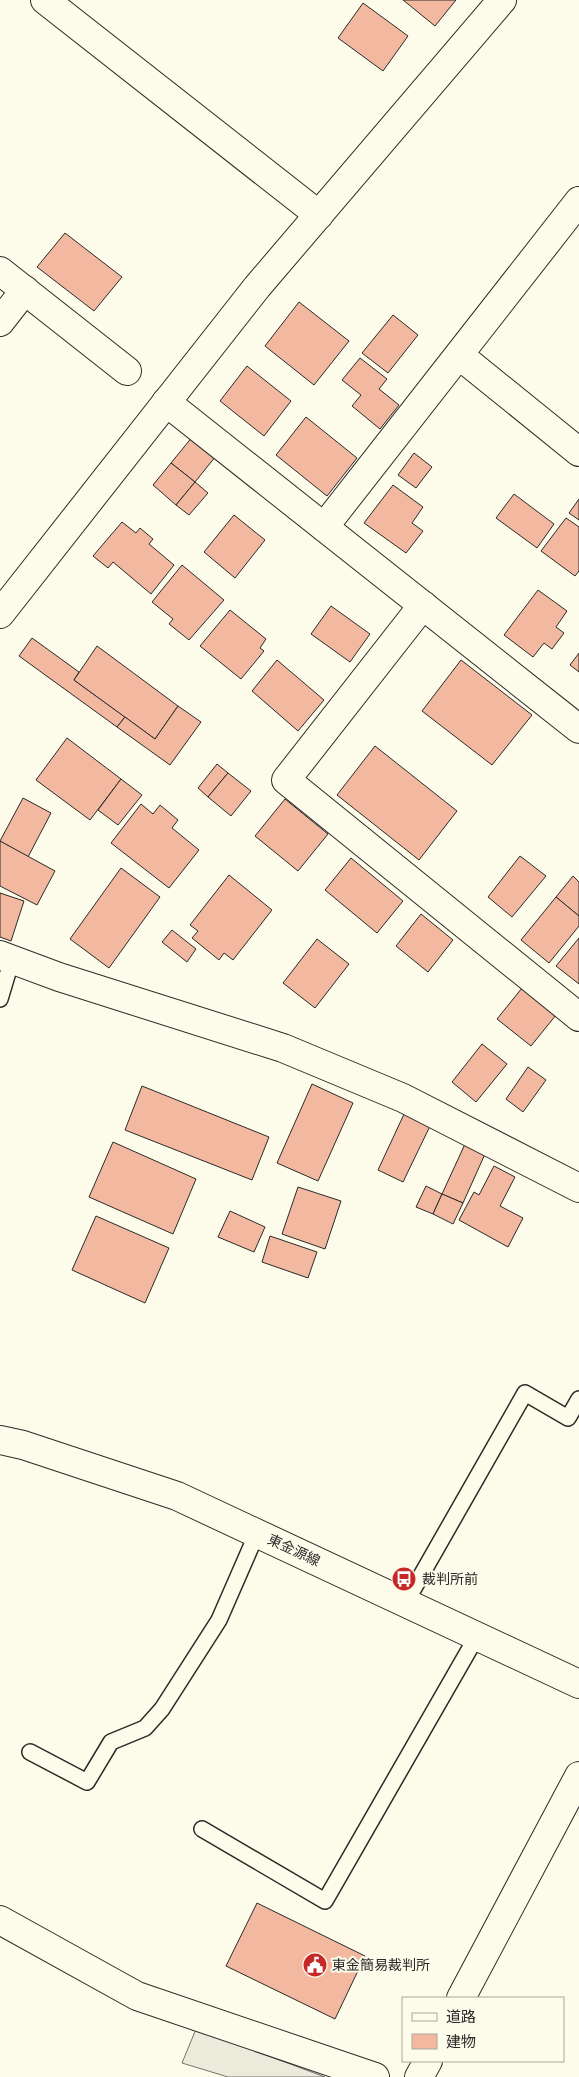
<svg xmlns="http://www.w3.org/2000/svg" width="579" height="2077" viewBox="0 0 579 2077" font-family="Arial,'Noto Sans JP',sans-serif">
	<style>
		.parking { fill: #eceadb; stroke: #74746e }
		.building { fill: #f2b8a0; stroke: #2b2b2b }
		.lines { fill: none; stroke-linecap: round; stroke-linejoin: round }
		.lane-casing { stroke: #2b2b2b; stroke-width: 18 }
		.street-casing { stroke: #2b2b2b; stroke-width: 30 }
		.secondary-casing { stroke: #2b2b2b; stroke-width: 30 }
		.lane { stroke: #fdfbea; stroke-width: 15 }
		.street { stroke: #fdfbea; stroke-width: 28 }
		.secondary { stroke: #fdfbea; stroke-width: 28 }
		.labels { text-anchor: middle; stroke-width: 4; stroke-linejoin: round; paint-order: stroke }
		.street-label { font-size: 14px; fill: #2b2b2b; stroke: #fdfbea }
		.poi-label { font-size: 14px; fill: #2b2b2b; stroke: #fdfbea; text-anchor: start }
	</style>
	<rect width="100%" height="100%" fill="#fdfbea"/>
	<path class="parking" d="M 196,2029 L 325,2077 L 228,2077 L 182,2063 Z"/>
	<g class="building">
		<path d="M 403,0 L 456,0 L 435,26 Z"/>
		<path d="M 363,3 L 408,36 L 383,71 L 338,38 Z"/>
		<path d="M 65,233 L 122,277 L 94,311 L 37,267 Z"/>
		<path d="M 299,302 L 349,341 L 314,385 L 265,346 Z"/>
		<path d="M 393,315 L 418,335 L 388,373 L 362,353 Z"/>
		<path d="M 360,358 L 387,379 L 379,389 L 399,405 L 380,429 L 352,406 L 361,395 L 342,380 Z"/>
		<path d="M 247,366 L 291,401 L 264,436 L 220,401 Z"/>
		<path d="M 306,417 L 357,458 L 327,496 L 276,455 Z"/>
		<path d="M 193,436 L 216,456 L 195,482 L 171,463 Z"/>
		<path d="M 414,453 L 432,467 L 416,488 L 398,475 Z"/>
		<path d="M 171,463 L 195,482 L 176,505 L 153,485 Z"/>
		<path d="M 195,482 L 208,493 L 189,515 L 176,505 Z"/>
		<path d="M 393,485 L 423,507 L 412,523 L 423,531 L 406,553 L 364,523 Z"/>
		<path d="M 514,494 L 554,524 L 537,548 L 496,518 Z"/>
		<path d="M 579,499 L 579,520 L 569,513 Z"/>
		<path d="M 234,515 L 265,540 L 235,578 L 204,552 Z"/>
		<path d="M 566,518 L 579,527 L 579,571 L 575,576 L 541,551 Z"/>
		<path d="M 122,522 L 136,533 L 140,528 L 153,539 L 149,544 L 174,565 L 151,594 L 113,562 L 108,568 L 93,556 Z"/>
		<path d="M 182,565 L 224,600 L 189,640 L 169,624 L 173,619 L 152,602 Z"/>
		<path d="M 538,590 L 567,611 L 556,627 L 564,633 L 552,649 L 544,643 L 533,657 L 504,635 Z"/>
		<path d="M 331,606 L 370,634 L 350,662 L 311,634 Z"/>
		<path d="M 230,610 L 266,639 L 260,648 L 264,651 L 241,679 L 200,646 Z"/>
		<path d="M 32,638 L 79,672 L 74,680 L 125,717 L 117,727 L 19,656 Z"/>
		<path d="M 97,646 L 178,706 L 155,739 L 74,680 Z"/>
		<path d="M 579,653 L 579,672 L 570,665 Z"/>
		<path d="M 277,660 L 324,700 L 298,731 L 252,691 Z"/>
		<path d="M 461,660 L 532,715 L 492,765 L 422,711 Z"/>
		<path d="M 178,706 L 201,722 L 170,765 L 117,727 L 125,717 L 155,739 Z"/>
		<path d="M 67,738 L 121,779 L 90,820 L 36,780 Z"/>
		<path d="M 375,746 L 457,811 L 419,860 L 337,795 Z"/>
		<path d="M 217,764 L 228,773 L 208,797 L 198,788 Z"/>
		<path d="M 228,773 L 251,791 L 231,816 L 208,797 Z"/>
		<path d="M 121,779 L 142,795 L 118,825 L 98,810 Z"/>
		<path d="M 23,798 L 51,813 L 28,857 L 0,841 Z"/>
		<path d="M 285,799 L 328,834 L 298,871 L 255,836 Z"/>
		<path d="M 141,804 L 153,814 L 160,805 L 178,820 L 172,828 L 199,850 L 169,888 L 111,843 Z"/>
		<path d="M 0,841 L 55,871 L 37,905 L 0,886 Z"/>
		<path d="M 520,856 L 546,876 L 512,917 L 488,897 Z"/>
		<path d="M 351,858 L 403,901 L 377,933 L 325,890 Z"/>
		<path d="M 121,868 L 160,897 L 109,968 L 70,939 Z"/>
		<path d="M 229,875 L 272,910 L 233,960 L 224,953 L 219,960 L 192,938 L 198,931 L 190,925 Z"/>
		<path d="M 573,876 L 579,882 L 579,916 L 556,897 Z"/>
		<path d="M 0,893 L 24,901 L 11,941 L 0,937 Z"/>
		<path d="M 556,897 L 579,916 L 579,926 L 549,963 L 521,940 Z"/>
		<path d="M 421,914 L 453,940 L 428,972 L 396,946 Z"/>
		<path d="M 172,930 L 196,949 L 187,962 L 162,942 Z"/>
		<path d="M 579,938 L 579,984 L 556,966 Z"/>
		<path d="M 317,939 L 349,964 L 315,1008 L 283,983 Z"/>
		<path d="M 522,988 L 556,1015 L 531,1046 L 497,1019 Z"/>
		<path d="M 482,1044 L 507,1064 L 476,1102 L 452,1082 Z"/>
		<path d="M 528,1067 L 546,1080 L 523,1112 L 506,1099 Z"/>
		<path d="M 312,1084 L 353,1103 L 318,1181 L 277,1163 Z"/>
		<path d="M 142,1086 L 269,1137 L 252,1180 L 125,1130 Z"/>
		<path d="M 405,1112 L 431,1124 L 403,1182 L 378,1170 Z"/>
		<path d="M 113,1142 L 196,1179 L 173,1234 L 89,1197 Z"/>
		<path d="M 465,1144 L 485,1154 L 463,1203 L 442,1194 Z"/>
		<path d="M 494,1166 L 515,1177 L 500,1206 L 523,1218 L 508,1247 L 459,1220 L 474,1192 L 479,1195 Z"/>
		<path d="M 426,1186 L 442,1194 L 433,1214 L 416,1207 Z"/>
		<path d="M 298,1187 L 341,1201 L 325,1249 L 282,1234 Z"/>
		<path d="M 442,1194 L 463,1203 L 453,1224 L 433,1214 Z"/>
		<path d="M 230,1211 L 265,1227 L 254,1252 L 218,1237 Z"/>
		<path d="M 96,1216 L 169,1248 L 145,1303 L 72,1270 Z"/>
		<path d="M 270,1236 L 317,1252 L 308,1278 L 262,1262 Z"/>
		<path d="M 257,1903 L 365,1956 L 335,2019 L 226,1966 Z"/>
	</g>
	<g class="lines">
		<defs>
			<g id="lane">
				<path d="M 0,999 L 12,959"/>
				<path d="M 406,1602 L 525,1393 L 568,1418 L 579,1399"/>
				<path d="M 30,1752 L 87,1782 L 111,1742 L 145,1728 L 162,1709 L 219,1620 L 257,1533"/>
				<path d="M 202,1829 L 325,1901 L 477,1636"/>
			</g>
			<g id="street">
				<path d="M 0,271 L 127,371"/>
				<path d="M 0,322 L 25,290"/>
				<path d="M 459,355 L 579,452"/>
				<path d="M 166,402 L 579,729"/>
				<path d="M 324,527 L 579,201"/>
				<path d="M 423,605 L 286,780 L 579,1017"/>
				<path d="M 0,955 L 59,977 L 283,1048 L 403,1098 L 579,1188"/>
				<path d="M 0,1920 L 137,1996 L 375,2077"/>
				<path d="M 461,1998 L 579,1776"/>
				<path d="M 419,2077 L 428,2061"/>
			</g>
			<g id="secondary">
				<path d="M 45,0 L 319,215"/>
				<path d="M 0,614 L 257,287 L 502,0"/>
				<path d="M 0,1440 L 23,1445 L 177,1496 L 579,1684"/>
			</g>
		</defs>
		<use href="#lane" class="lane-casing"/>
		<use href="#street" class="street-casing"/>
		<use href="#secondary" class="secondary-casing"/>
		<use href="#lane" class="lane"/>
		<use href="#street" class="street"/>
		<use href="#secondary" class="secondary"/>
	</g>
	<defs>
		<symbol id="bus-disc" viewBox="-11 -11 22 22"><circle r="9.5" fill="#c62828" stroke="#fdfbea"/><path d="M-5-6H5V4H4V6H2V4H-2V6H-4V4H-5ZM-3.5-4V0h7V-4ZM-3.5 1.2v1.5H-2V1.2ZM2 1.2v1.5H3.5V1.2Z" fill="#fff"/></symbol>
		<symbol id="civic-disc" viewBox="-11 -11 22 22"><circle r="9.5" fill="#c62828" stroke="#fdfbea"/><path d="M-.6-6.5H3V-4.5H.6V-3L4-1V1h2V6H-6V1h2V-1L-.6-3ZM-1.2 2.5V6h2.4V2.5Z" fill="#fff"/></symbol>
	</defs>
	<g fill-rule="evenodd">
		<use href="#bus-disc" x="390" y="1565" width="28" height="28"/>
		<use href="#civic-disc" x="301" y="1951" width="28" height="28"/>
	</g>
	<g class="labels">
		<g class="street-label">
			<text transform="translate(294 1550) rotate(25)" y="5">東金源線</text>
		</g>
		<g class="poi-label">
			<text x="422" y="1584">裁判所前</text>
			<text x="332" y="1970">東金簡易裁判所</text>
		</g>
	</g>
	<rect x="402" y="1997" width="162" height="65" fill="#fdfbea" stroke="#a9a89e"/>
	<rect x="412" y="2013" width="25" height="8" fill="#fdfbea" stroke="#a9a89e"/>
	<text x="446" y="2022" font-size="15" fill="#2b2b2b">道路</text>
	<rect x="412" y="2034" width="25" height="15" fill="#f2b8a0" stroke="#a9a89e"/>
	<text x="446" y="2047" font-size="15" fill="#2b2b2b">建物</text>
</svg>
